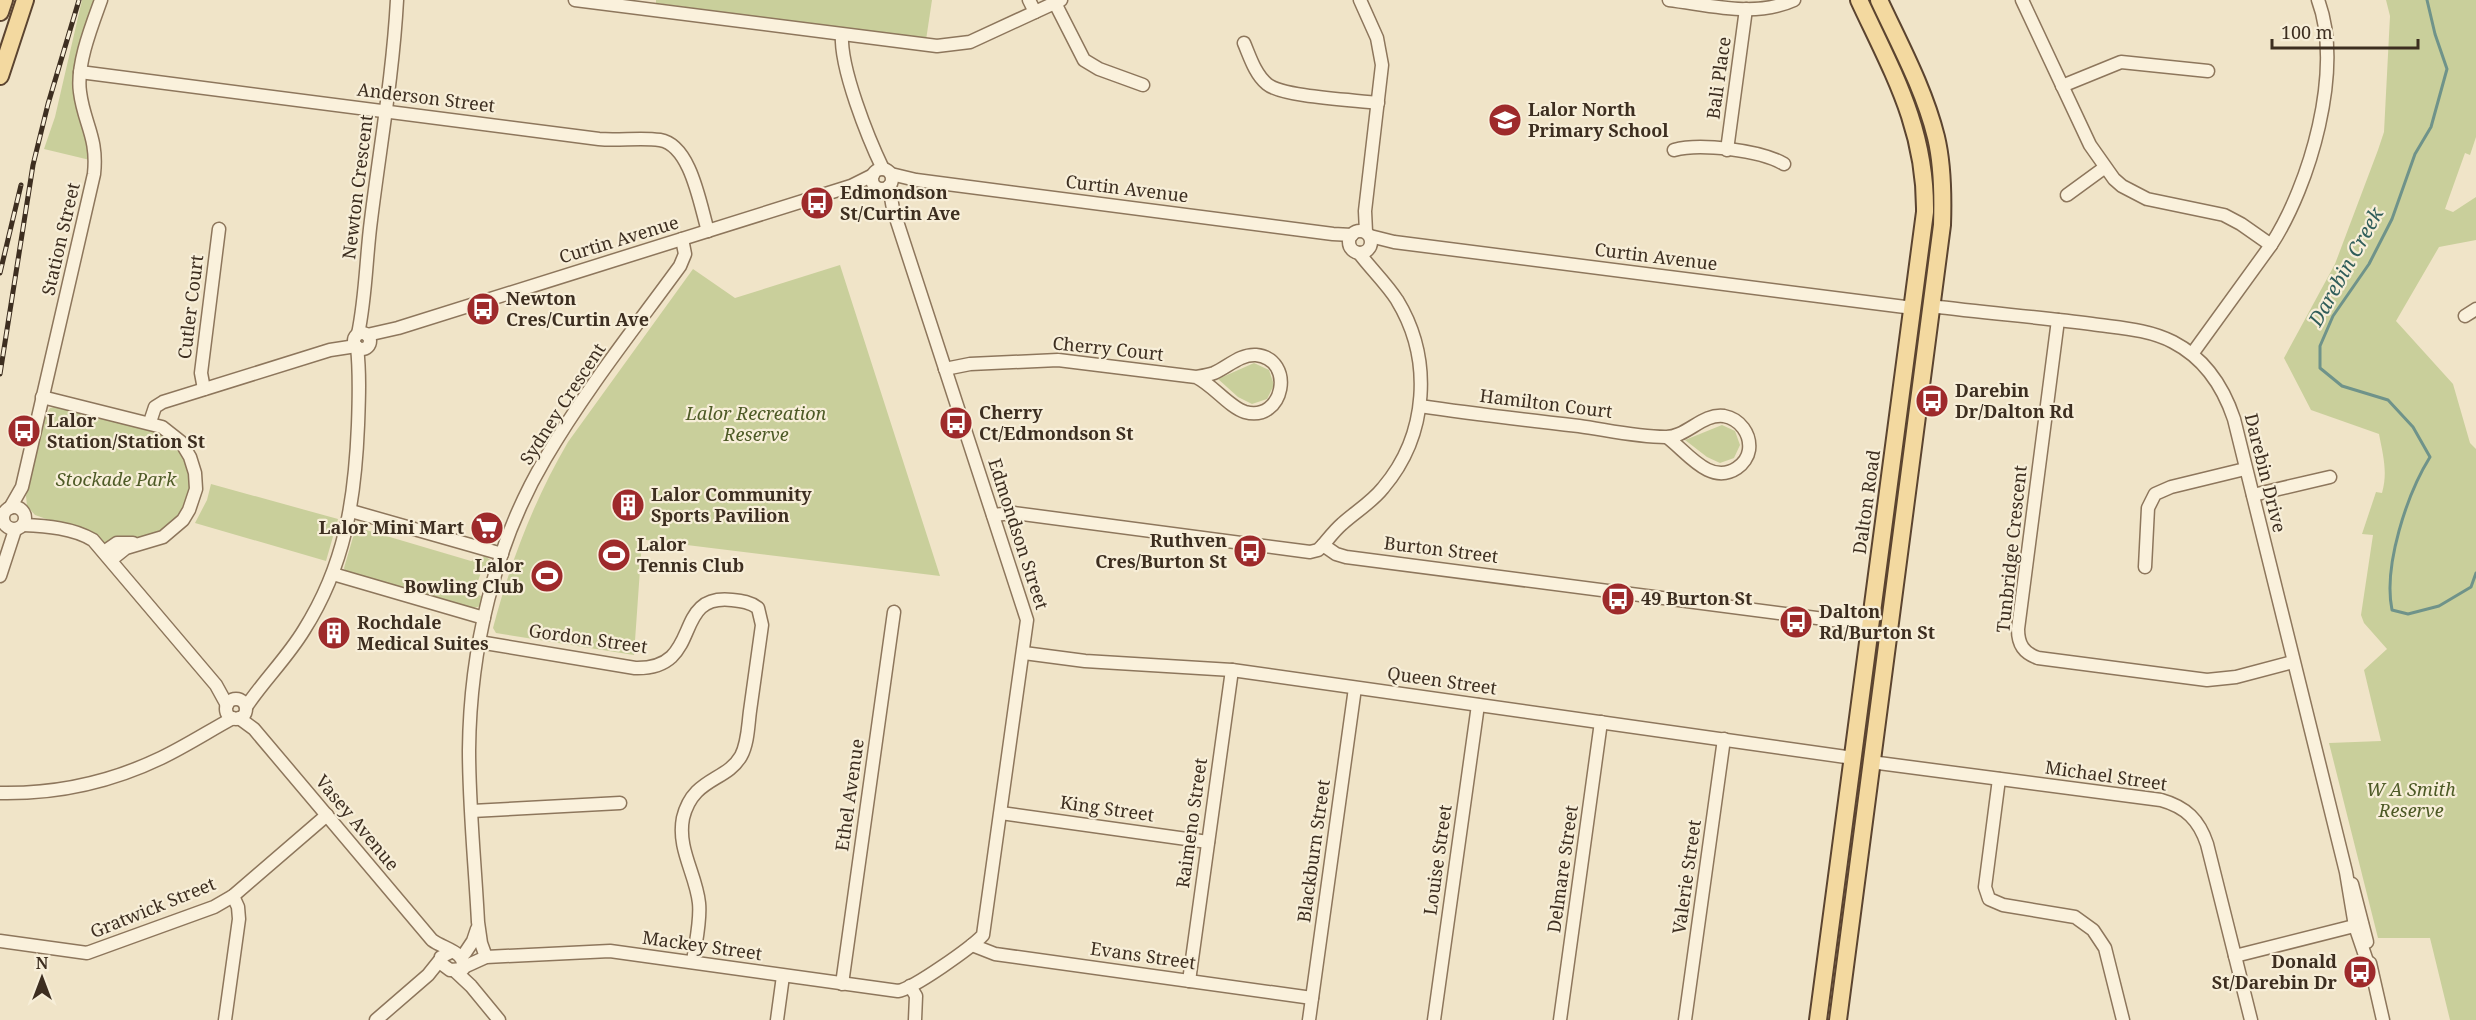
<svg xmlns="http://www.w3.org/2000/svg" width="2476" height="1020" viewBox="0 0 2476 1020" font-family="'Noto Serif',serif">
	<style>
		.green { fill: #c9cf9b }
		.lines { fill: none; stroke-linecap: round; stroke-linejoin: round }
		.stream { stroke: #6f938a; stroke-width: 3 }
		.minor-casing { stroke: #8d765c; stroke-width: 15 }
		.major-casing { stroke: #5b4430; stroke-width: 20 }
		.minor { stroke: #faf1dc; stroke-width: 12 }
		.major { stroke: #f3d9a0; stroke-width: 16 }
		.rail-casing { stroke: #3d2e20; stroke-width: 5 }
		.rail { stroke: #f7eed8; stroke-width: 3; stroke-dasharray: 9; stroke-linecap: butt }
		.labels { text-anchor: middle; stroke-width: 4.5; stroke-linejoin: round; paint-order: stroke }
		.street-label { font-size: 18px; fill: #3d2e20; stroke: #f7eed8 }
		.poi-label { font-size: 18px; font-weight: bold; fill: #3d2e20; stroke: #f7eed8; text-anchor: start }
		.park-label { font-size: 18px; font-style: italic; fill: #4d5a26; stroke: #f7eed8 }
		.water-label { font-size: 20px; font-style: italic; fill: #2f5d5a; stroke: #f7eed8 }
	</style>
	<rect width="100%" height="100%" fill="#f0e4c8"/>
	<g class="green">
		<path d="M 82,0 L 95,0 L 73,81 L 73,88 L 87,136 L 90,160 L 44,149 L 55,117 Z"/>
		<path d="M 656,0 L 932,0 L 926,40 L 656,3 Z"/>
		<path d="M 2386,0 L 2476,0 L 2476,137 L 2470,155 L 2465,153 L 2445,209 L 2453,212 L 2476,197 L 2476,240 L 2439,247 L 2396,321 L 2453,384 L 2470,443 L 2476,449 L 2476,1020 L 2450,1020 L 2430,938 L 2378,938 L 2329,743 L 2381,741 L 2364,670 L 2387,649 L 2364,623 L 2361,615 L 2373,535 L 2362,534 L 2376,492 L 2382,493 C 2388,472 2383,455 2379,434 L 2311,410 L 2284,358 L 2335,264 L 2378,150 L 2384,132 L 2390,16 Z"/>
		<path d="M 840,265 L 940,576 L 638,539 L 642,541 L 634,655 L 496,633 L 493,628 C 510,563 534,500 568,442 L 693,269 L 735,298 Z"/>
		<path d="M 1254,363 L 1269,370 L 1274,385 L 1267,399 L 1252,404 L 1238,397 L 1218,379 Z"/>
		<path d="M 55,407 L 155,429 L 179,447 L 185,458 L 190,485 L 189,499 L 183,514 L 154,537 L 106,545 L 95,536 L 35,515 L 27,506 L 26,496 L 45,416 L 50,408 Z"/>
		<path d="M 1722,425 L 1735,431 L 1740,445 L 1734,458 L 1720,463 L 1707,457 L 1685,440 Z"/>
		<path d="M 211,484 L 338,519 L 326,561 L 195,523 L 207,500 Z"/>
		<path d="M 356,527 L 471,561 L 485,556 L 493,562 L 483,567 L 474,592 L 484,598 L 481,606 L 470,609 L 346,573 L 344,568 Z"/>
	</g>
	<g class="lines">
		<path class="stream" d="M 2427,0 L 2435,34 L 2447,69 L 2431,127 L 2415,154 L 2392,219 L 2369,264 L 2333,316 L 2320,346 L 2320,368 L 2342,386 L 2388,400 L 2413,427 L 2430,457 C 2407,494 2383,566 2392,610 L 2408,614 L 2439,606 L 2471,587 L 2476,573"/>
		<defs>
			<g id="minor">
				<path d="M 575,0 L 937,46 L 970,42 L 1061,0"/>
				<path d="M 1029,0 L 1035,12"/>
				<path d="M 1360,0 L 1377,38 L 1382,65 L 1365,211 L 1366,232"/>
				<path d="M 1669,0 C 1710,5 1755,18 1794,0"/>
				<path d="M 2022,0 L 2090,145 L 2114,179 L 2122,186 L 2147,199 L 2224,215 L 2241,224 L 2271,245"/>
				<path d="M 1055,3 L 1084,60 L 1099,69 L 1143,85"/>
				<path d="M 842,35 C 840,68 868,138 883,169"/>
				<path d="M 1244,43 C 1250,57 1255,74 1267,84 C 1282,97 1355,100 1378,103"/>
				<path d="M 80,72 L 599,139 C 619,141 640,137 660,140 C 691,145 700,205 708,231"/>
				<path d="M 2062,86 L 2121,62 L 2208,71"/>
				<path d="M 1674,150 C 1700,143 1760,150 1784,164"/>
				<path d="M 1727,150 L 1746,9"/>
				<circle cx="882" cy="179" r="10"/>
				<path d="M 891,174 L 916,180 L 1333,234 L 1352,235"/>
				<path d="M 2067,195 L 2104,168"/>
				<circle cx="1360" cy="242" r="11"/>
				<path d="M 1370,236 L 1394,242 L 1913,308"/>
				<path d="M 1931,306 C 1985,313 2039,317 2092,324 C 2119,328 2148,329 2173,342 C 2204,358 2223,386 2234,419 L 2346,872 L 2355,926 L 2370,970"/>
				<path d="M 2465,316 L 2476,309"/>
				<path d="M 2058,320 L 2018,629 C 2018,645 2024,653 2038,658 L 2207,680 L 2236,677 L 2293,662"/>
				<circle cx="362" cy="341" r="8"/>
				<path d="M 358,334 C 366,296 366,258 371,220 C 380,147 393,74 397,0"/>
				<path d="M 367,335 L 398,328 L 851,186 L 873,175"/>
				<path d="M 2192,354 L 2271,245 C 2310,185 2344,69 2318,0"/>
				<path d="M 945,369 L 970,364 L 1058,360 L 1196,377 C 1202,376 1209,375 1214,373 C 1228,367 1240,354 1256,355 C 1296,359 1284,423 1245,412 C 1229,407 1213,385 1196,377"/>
				<path d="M 204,389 L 201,373 L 219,229"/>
				<path d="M 42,397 L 162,427 L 181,442 L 190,457 L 195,473 L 196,489 L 189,510 L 183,520 L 163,537 L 126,548 L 111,560"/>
				<path d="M 1420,406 C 1473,414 1526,420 1579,426 C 1607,430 1637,437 1665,437 C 1686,438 1702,413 1724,416 C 1740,419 1751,434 1749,450 C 1748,457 1743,464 1737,468 C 1710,486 1687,452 1668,438"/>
				<path d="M 150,422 L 155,407 L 163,402 L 330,350 L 356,346"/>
				<path d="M 2253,495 L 2330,477"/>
				<circle cx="14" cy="518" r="11"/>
				<path d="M 10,508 L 22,487 L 94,174 C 98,137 84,124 80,92 C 76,65 92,25 101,0"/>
				<path d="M 351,511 L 502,554"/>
				<path d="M 993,515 L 1014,513 L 1310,552 L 1318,550 L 1323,545 L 1336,554 L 1346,557 L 1871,625"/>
				<path d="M 23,525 C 47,526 73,528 93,540 L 216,685 L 227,705"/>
				<path d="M 1323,545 C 1329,538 1335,530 1342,524 C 1355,512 1371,503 1383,488 C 1428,435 1433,359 1397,300 C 1386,283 1371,269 1359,253"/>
				<path d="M 104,552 L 117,543 L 133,543"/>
				<path d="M 2145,567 L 2148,508 L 2155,494 L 2171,487 L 2245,469"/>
				<path d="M 333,574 L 484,618"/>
				<path d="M 0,576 L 15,530"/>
				<path d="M 479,642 L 635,668 C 705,670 670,593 732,600 C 742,601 750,602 758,608 L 762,625 C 758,654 754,683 750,711 C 748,726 748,743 741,756 C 726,782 693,777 683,818 C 677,849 696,874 699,903 C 701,922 695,944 693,962"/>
				<path d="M 1024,653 L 1085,661 L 1232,670 L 1853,758"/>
				<circle cx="236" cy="709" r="10"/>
				<path d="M 246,707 C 264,680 287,658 304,630 C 345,565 355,500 358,425 C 359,398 360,373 357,347"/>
				<path d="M 239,718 L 254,729 L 432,940 C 444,949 467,952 463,969 L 450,970 L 442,964 L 441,957 L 451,952"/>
				<path d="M 1871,762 L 2161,800 C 2186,807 2199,820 2207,844 L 2251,1020"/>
				<path d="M 1999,779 L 1985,887 L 1989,899 L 2003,905 L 2075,917 L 2093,930 L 2105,948 L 2123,1020"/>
				<path d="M 0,793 C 55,794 111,782 161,758 C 186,746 209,731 233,718"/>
				<path d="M 472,811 L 620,803"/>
				<path d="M 1001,813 L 1208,842"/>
				<path d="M 2352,884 L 2367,942"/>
				<path d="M 0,941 L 87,953 L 214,907 L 233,896 L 327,815"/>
				<path d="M 972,945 L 995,954 L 1312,998"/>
				<path d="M 465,953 L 473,941 L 477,929"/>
				<path d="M 2235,956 L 2362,924"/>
				<path d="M 486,957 L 481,943 L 478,922 C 475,864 469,807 469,750 C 470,650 494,545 545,459 C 584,392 634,329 680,266 L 685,254 L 682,239"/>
				<path d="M 2370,963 L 2383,1020"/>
				<path d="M 464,967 L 486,957 L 610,951 L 898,991 C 913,989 972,947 983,935 L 1027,620 L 893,209 L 889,186"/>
				<path d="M 455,971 L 471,986 L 499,1020"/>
				<path d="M 1189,981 L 1232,670"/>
				<path d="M 842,984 L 894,612"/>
				<path d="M 910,986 L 916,996 L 915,1020"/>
				<path d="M 225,1020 L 239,919 L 238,907 L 233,896"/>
				<path d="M 376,1020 L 428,975 L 440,960"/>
				<path d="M 777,1020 L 783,976"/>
				<path d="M 1309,1020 L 1355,688"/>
				<path d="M 1434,1020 L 1478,705"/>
				<path d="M 1560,1020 L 1601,722"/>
				<path d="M 1685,1020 L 1724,739"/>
			</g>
			<g id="major">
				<path d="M 0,12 L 4,0"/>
				<path d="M 0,76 L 25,0"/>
				<path d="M 1818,1020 L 1925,212 C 1926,129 1893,73 1859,0"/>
				<path d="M 1838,1020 L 1942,225 C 1943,196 1943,166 1936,137 C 1924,89 1900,45 1879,0"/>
			</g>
		</defs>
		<use href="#minor" class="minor-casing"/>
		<use href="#major" class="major-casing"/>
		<use href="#minor" class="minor"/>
		<use href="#major" class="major"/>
		<defs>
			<g id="rail">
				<path d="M 0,273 L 21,185"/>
				<path d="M 0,374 L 33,165 L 48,104 L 79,0"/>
			</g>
		</defs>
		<use href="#rail" class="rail-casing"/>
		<use href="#rail" class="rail"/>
	</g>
	<defs>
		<symbol id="school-disc" viewBox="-11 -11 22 22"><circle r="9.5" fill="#9e2a2b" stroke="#f7eed8"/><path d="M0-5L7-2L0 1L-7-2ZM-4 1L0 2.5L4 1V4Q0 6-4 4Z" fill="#fff"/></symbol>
		<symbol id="bus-disc" viewBox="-11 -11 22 22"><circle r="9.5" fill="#9e2a2b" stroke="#f7eed8"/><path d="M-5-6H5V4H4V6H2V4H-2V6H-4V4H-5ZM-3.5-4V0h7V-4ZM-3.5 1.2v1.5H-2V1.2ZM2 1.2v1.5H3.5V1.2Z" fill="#fff"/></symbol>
		<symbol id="building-disc" viewBox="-11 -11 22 22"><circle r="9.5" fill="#9e2a2b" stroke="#f7eed8"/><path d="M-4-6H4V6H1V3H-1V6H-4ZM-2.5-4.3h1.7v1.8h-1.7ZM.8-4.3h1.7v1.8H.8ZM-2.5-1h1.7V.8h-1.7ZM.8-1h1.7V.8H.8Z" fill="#fff"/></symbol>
		<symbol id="supermarket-disc" viewBox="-11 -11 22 22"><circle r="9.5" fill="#9e2a2b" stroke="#f7eed8"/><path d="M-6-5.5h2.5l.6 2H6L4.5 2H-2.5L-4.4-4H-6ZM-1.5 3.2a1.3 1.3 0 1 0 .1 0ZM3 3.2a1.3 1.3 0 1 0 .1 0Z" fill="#fff"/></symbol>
		<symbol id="stadium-disc" viewBox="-11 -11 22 22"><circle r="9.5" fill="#9e2a2b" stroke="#f7eed8"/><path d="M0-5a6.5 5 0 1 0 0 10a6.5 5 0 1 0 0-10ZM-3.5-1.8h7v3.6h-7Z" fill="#fff"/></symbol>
	</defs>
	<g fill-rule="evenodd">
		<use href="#school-disc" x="1486" y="101" width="38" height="38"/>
		<use href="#bus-disc" x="798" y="184" width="38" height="38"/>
		<use href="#bus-disc" x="464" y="290" width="38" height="38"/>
		<use href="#bus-disc" x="1913" y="382" width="38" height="38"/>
		<use href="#bus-disc" x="937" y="404" width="38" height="38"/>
		<use href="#bus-disc" x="5" y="412" width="38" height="38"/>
		<use href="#building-disc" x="609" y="486" width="38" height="38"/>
		<use href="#supermarket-disc" x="468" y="509" width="38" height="38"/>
		<use href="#bus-disc" x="1231" y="532" width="38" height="38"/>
		<use href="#stadium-disc" x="595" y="536" width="38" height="38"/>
		<use href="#stadium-disc" x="528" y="557" width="38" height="38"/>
		<use href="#bus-disc" x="1599" y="580" width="38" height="38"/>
		<use href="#bus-disc" x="1777" y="603" width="38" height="38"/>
		<use href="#building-disc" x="315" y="614" width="38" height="38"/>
		<use href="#bus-disc" x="2341" y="953" width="38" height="38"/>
	</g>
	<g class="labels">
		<g class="street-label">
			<text transform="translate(1719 78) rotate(-82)" y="6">Bali Place</text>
			<text transform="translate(426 98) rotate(7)" y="6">Anderson Street</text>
			<text transform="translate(358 187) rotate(-83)" y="6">Newton Crescent</text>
			<text transform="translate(1127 189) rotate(7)" y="6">Curtin Avenue</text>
			<text transform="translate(61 239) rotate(-77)" y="6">Station Street</text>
			<text transform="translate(619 240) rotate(-17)" y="6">Curtin Avenue</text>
			<text transform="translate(1656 257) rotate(7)" y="6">Curtin Avenue</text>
			<text transform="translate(191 307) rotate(-83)" y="6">Cutler Court</text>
			<text transform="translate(1108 349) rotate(6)" y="6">Cherry Court</text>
			<text transform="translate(563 404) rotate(-57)" y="6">Sydney Crescent</text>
			<text transform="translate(1546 404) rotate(7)" y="6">Hamilton Court</text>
			<text transform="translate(2265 473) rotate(76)" y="6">Darebin Drive</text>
			<text transform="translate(1867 502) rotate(-82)" y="6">Dalton Road</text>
			<text transform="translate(1018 534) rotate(72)" y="6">Edmondson Street</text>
			<text transform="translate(2012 549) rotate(-84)" y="6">Tunbridge Crescent</text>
			<text transform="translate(1441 550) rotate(7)" y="6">Burton Street</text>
			<text transform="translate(588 639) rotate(8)" y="6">Gordon Street</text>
			<text transform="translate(1442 681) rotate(8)" y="6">Queen Street</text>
			<text transform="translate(2106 776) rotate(8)" y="6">Michael Street</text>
			<text transform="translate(850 795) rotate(-82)" y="6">Ethel Avenue</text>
			<text transform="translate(1107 809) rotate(8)" y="6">King Street</text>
			<text transform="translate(357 823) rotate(50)" y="6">Vasey Avenue</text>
			<text transform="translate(1192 823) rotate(-82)" y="6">Raimeno Street</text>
			<text transform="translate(1314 851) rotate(-82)" y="6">Blackburn Street</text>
			<text transform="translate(1438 860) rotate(-82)" y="6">Louise Street</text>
			<text transform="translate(1563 869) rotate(-82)" y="6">Delmare Street</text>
			<text transform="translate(1687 877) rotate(-82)" y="6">Valerie Street</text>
			<text transform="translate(153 908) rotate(-22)" y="6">Gratwick Street</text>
			<text transform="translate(702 946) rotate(8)" y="6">Mackey Street</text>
			<text transform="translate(1143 956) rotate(8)" y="6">Evans Street</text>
		</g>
		<g class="poi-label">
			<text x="1528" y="116">Lalor North<tspan x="1528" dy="21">Primary School</tspan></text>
			<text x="840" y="199">Edmondson<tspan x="840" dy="21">St/Curtin Ave</tspan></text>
			<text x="506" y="305">Newton<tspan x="506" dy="21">Cres/Curtin Ave</tspan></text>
			<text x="1955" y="397">Darebin<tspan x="1955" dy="21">Dr/Dalton Rd</tspan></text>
			<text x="979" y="419">Cherry<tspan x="979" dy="21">Ct/Edmondson St</tspan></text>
			<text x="47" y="427">Lalor<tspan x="47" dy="21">Station/Station St</tspan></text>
			<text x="651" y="501">Lalor Community<tspan x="651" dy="21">Sports Pavilion</tspan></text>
			<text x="464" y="534" text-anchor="end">Lalor Mini Mart</text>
			<text x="1227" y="547" text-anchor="end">Ruthven<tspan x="1227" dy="21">Cres/Burton St</tspan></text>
			<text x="637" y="551">Lalor<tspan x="637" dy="21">Tennis Club</tspan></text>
			<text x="524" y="572" text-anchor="end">Lalor<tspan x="524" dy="21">Bowling Club</tspan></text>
			<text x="1641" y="605">49 Burton St</text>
			<text x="1819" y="618">Dalton<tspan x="1819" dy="21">Rd/Burton St</tspan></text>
			<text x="357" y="629">Rochdale<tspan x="357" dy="21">Medical Suites</tspan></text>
			<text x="2337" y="968" text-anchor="end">Donald<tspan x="2337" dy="21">St/Darebin Dr</tspan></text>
		</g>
		<g class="park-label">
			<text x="756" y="420">Lalor Recreation<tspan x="756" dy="21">Reserve</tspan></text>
			<text x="116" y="486">Stockade Park</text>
			<text x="2411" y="796">W A Smith<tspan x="2411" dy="21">Reserve</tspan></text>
		</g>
		<g class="water-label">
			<text transform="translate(2346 267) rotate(-61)" y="7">Darebin Creek</text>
		</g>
	</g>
	<g transform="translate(42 978)" stroke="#f7eed8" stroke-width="4.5" paint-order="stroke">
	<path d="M0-4.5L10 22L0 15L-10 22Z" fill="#3d2e20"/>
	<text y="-9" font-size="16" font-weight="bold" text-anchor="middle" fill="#3d2e20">N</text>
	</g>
	<path d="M2272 39v9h146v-9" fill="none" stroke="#3d2e20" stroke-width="3"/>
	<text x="2281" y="39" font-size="18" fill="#3d2e20" stroke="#f7eed8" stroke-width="4.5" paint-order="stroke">100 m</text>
</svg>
